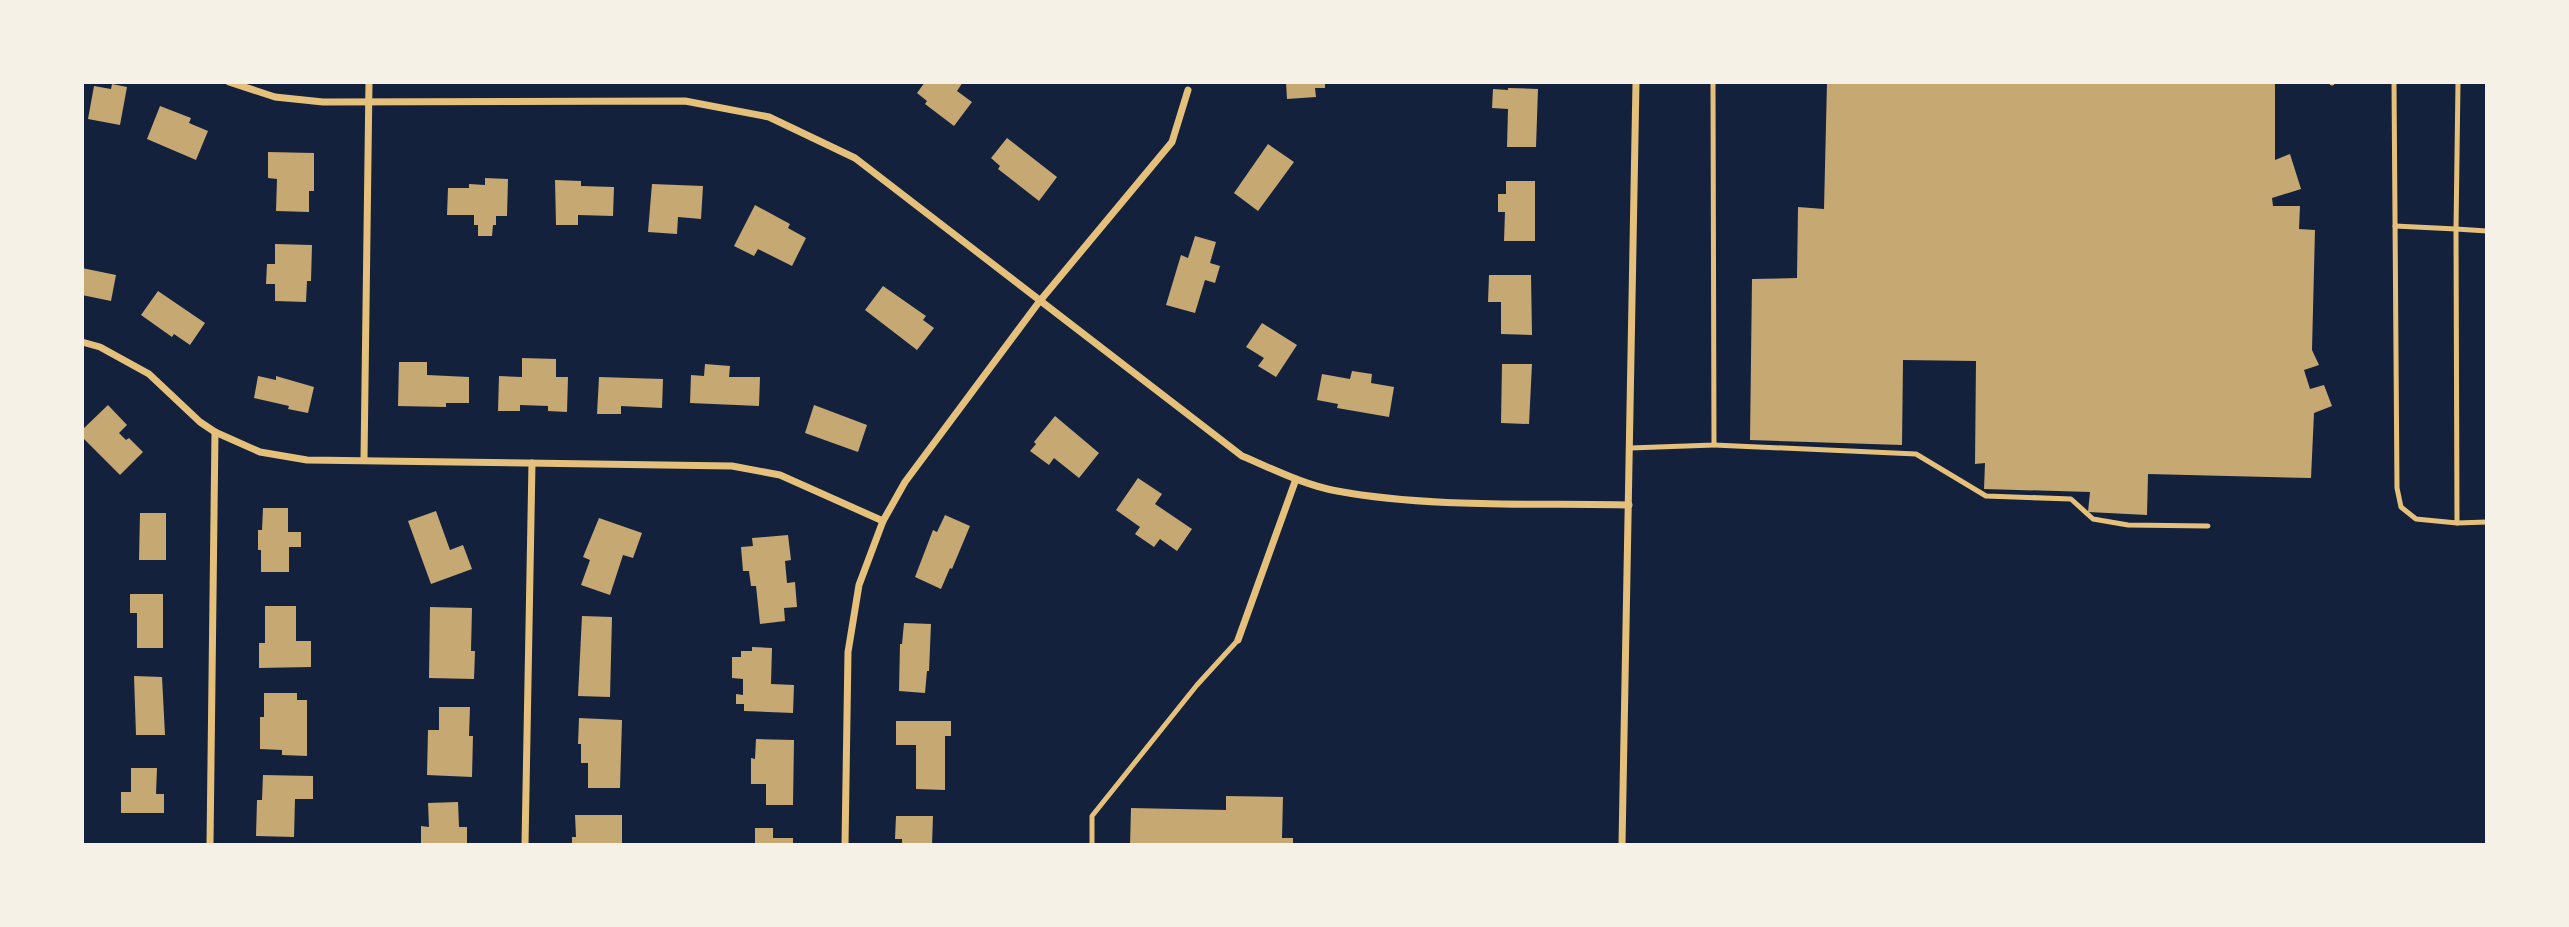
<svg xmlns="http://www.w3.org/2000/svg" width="2569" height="927" viewBox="0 0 2569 927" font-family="Mulish,sans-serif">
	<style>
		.building { fill: #c6a872 }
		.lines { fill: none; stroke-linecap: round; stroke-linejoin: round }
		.service { stroke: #e5c07b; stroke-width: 5 }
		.minor { stroke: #e5c07b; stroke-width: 7 }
	</style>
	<rect width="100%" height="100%" fill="#14213d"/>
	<g class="building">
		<path d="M 925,82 L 963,82 L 957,91 L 972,102 L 954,126 L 925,104 L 927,101 L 917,93 Z"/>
		<path d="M 1286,82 L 1325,82 L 1325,88 L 1315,88 L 1316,97 L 1287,99 Z"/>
		<path d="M 1827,82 L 2275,82 L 2275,160 L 2290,154 L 2301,189 L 2272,198 L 2273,206 L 2300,206 L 2299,229 L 2315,230 L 2312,350 L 2319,365 L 2304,370 L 2310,389 L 2324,385 L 2332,406 L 2314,413 L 2311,478 L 2148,474 L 2147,515 L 2088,512 L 2090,492 L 1984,489 L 1985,463 L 1975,464 L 1976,361 L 1903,360 L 1902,445 L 1750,440 L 1752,279 L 1797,278 L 1798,207 L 1824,209 Z"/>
		<path d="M 112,84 L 127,87 L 120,125 L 88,119 L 94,86 L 111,89 Z"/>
		<path d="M 1508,88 L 1538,89 L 1536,147 L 1507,147 L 1508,109 L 1492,108 L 1493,89 L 1508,90 Z"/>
		<path d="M 160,106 L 191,118 L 189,123 L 208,131 L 196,160 L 147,139 Z"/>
		<path d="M 1007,138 L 1057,177 L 1039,201 L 998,169 L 1000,166 L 991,158 Z"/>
		<path d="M 1268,144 L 1294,162 L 1258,211 L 1234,193 Z"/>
		<path d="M 268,152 L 314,153 L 314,191 L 309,191 L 309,212 L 276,211 L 277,179 L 268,178 Z"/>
		<path d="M 485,178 L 508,179 L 507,216 L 496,216 L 496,225 L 493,225 L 492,236 L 478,236 L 478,225 L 474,225 L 474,215 L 447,215 L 448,188 L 469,188 L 469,184 L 485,185 Z"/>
		<path d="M 555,180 L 581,181 L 581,186 L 614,187 L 613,216 L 578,215 L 578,225 L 556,225 Z"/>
		<path d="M 1506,181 L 1535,181 L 1535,241 L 1504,241 L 1505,212 L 1498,212 L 1498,194 L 1506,194 Z"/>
		<path d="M 652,184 L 703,186 L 701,219 L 678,217 L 677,234 L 648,232 Z"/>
		<path d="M 755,205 L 790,224 L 788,228 L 806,238 L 792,266 L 758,249 L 754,256 L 734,246 Z"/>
		<path d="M 1195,236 L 1216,242 L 1210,263 L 1220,266 L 1215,283 L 1205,280 L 1195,313 L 1166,305 L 1181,255 L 1188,258 Z"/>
		<path d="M 275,244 L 312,245 L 311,281 L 307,281 L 306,302 L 275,301 L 275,284 L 266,284 L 267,264 L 275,264 Z"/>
		<path d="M 82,268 L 116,275 L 111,301 L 82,295 Z"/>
		<path d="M 1489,275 L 1531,275 L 1532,335 L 1501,334 L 1501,302 L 1488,302 Z"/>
		<path d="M 883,286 L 926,316 L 923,320 L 934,328 L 917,350 L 865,310 Z"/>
		<path d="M 158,291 L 205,323 L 190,345 L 174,334 L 172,337 L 141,315 Z"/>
		<path d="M 1262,323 L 1297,345 L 1276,377 L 1258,366 L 1264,358 L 1246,347 Z"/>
		<path d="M 522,358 L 556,359 L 556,377 L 568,377 L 567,412 L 548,411 L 548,406 L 520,405 L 520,411 L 498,411 L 499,376 L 522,377 Z"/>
		<path d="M 399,362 L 427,362 L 427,375 L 469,377 L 469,403 L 446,403 L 446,407 L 398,406 Z"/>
		<path d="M 705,364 L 730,366 L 729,377 L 760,377 L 759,406 L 690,403 L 691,375 L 704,376 Z"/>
		<path d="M 1502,364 L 1532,364 L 1529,424 L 1501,423 Z"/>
		<path d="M 1352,371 L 1372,374 L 1371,383 L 1394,387 L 1389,417 L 1337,408 L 1338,404 L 1317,400 L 1322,374 L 1350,379 Z"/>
		<path d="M 258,376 L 276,380 L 276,376 L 314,387 L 308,413 L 288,409 L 289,406 L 254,398 Z"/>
		<path d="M 599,377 L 663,379 L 662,408 L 621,406 L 621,414 L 597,414 Z"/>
		<path d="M 108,405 L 127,425 L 119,433 L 126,440 L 129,438 L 143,452 L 120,475 L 82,437 L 82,430 Z"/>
		<path d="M 814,405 L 867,425 L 858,452 L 805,433 Z"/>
		<path d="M 1055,416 L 1099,453 L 1079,478 L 1054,458 L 1049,465 L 1030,451 L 1036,444 L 1034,442 Z"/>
		<path d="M 1138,478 L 1162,494 L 1155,504 L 1192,529 L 1177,551 L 1160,539 L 1154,547 L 1135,534 L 1140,527 L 1116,510 Z"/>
		<path d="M 263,508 L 288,508 L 288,532 L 301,532 L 301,547 L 289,547 L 289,572 L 261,572 L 261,550 L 258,550 L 258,530 L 262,530 Z"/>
		<path d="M 436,511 L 450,550 L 463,545 L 472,569 L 431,584 L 408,521 Z"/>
		<path d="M 140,513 L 166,513 L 166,560 L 139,560 Z"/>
		<path d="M 945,515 L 970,526 L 952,569 L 950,568 L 941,589 L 915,577 L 933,530 L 937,532 Z"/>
		<path d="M 599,518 L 642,533 L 633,558 L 623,555 L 610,595 L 581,585 L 590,560 L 583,557 Z"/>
		<path d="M 788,535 L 791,560 L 785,561 L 787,583 L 795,582 L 797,607 L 784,608 L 785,621 L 760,624 L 756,586 L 751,586 L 749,571 L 743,571 L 741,547 L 753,546 L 752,538 Z"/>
		<path d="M 130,594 L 163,594 L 163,648 L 137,648 L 137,613 L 130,613 Z"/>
		<path d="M 265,606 L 296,606 L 296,641 L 311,641 L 311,667 L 259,668 L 259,643 L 265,643 Z"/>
		<path d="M 430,607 L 472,608 L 471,651 L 475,651 L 474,679 L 429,678 Z"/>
		<path d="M 582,616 L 612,617 L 610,697 L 578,696 Z"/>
		<path d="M 904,623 L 931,624 L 929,671 L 927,671 L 925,693 L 899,691 L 900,644 L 902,644 Z"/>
		<path d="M 752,647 L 772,648 L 771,684 L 794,685 L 793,713 L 744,711 L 744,704 L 736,704 L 736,694 L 743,695 L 743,679 L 732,678 L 732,657 L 741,657 L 741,651 L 752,651 Z"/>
		<path d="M 134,676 L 162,677 L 165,735 L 136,735 Z"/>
		<path d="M 264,693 L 297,693 L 297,700 L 307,700 L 307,756 L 282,755 L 282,750 L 260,749 L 260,717 L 264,717 Z"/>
		<path d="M 439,707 L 470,707 L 469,736 L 473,736 L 472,777 L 427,775 L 428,730 L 439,730 Z"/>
		<path d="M 579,718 L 622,720 L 620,788 L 588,788 L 588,763 L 581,763 L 581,744 L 578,744 Z"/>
		<path d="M 896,721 L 951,721 L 951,736 L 945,736 L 945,790 L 916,789 L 916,745 L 896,745 Z"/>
		<path d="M 756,739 L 794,740 L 793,805 L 766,805 L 766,784 L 751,784 L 751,758 L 755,759 Z"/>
		<path d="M 131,768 L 157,768 L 156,794 L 164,794 L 164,813 L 121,813 L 121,792 L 131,792 Z"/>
		<path d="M 263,775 L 313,776 L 313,799 L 295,799 L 294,837 L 256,836 L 257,800 L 262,800 Z"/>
		<path d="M 1226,796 L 1283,797 L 1282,838 L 1293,838 L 1293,845 L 1130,845 L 1131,808 L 1226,810 Z"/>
		<path d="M 458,802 L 459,827 L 467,827 L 467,845 L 421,845 L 421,826 L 429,827 L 428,803 Z"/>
		<path d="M 575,815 L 622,815 L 622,843 L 618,843 L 618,845 L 572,845 L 572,837 L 576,837 Z"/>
		<path d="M 896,816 L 933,816 L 932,845 L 902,845 L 902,839 L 895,839 Z"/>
		<path d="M 755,828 L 773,828 L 773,838 L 793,838 L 793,845 L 755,845 Z"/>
	</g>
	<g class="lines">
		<g class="service">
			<path d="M 2332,82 L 2332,83"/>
			<path d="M 2394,82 L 2397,488 L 2401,507 L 2416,519 L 2457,523 L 2456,229 L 2487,231"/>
			<path d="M 2395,226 L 2456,229 L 2458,82"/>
			<path d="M 1714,445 L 1916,454 L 1986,496 L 2071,499 L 2093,519 L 2128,525 L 2208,526"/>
			<path d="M 1630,448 L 1714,445 L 1713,82"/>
			<path d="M 2457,523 L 2487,522"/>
			<path d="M 1092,845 L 1092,816 L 1197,685 L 1238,640"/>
		</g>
		<g class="minor">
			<path d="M 229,82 L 275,97 L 323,102 L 685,101 L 769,117 L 855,158 L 1242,456 C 1273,469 1304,485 1337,491 C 1429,508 1535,503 1629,505"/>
			<path d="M 82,342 L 100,347 L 149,374 L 200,422 L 215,432 L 260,452 L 307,460 L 732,466 L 780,475 L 883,521"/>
			<path d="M 364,460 L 369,82"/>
			<path d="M 1238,640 L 1296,479"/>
			<path d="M 210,845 L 215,432"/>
			<path d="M 525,845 L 532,463"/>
			<path d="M 845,845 L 848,652 L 859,585 L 883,521 L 905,482 L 1039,302 L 1172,142 L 1188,90"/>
			<path d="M 1622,845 L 1636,82"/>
		</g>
	</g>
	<rect width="2569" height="927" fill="none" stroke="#f6f1e7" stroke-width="168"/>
</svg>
